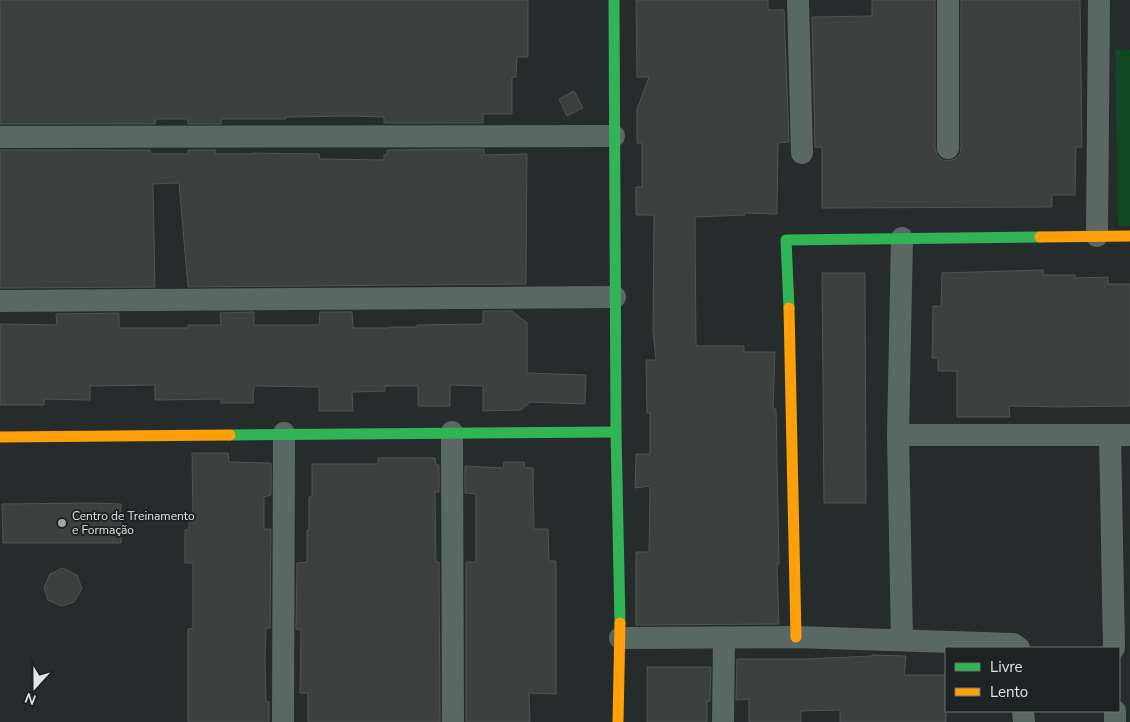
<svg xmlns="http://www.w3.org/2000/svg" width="1130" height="722" viewBox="0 0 1130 722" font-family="'Nunito Sans',sans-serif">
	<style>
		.green { fill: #0f4821 }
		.building { fill: #3c4140; stroke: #505454 }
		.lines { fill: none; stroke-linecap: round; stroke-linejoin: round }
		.street { stroke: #596862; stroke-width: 22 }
		.fast { stroke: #30b455; stroke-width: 11 }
		.slow { stroke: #ff9f0a; stroke-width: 11 }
		.poi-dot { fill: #9ea5a4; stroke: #1b2423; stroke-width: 2 }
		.labels { text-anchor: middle; stroke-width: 4; stroke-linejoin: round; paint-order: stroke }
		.poi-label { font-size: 12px; fill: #dfe6e5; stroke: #1b2423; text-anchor: start }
	</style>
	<rect width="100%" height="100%" fill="#262c2b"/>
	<path class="green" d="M 1115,49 L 1130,50 L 1130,226 L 1118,226 Z"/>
	<g class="building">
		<path d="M 0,0 L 528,0 L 528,57 L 517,57 L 516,77 L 512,77 L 512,114 L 483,114 L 483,123 L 384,123 L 384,117 L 352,116 L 286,117 L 286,119 L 221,119 L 221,124 L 188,124 L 188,119 L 156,119 L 155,124 L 0,124 Z"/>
		<path d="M 636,0 L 768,0 L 768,10 L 784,10 L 789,142 L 778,143 L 777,214 L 745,213 L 745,215 L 695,217 L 696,346 L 744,346 L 744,352 L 775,352 L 773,409 L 776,409 L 779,561 L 779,564 L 777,564 L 779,624 L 636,625 L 636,552 L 649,552 L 650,486 L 635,488 L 636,454 L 650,454 L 650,413 L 647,413 L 646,360 L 656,360 L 653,331 L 654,215 L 636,215 L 636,187 L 642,187 L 642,143 L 637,143 L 637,109 L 649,77 L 637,77 Z"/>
		<path d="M 872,0 L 935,0 L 935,148 L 937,155 L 942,160 L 948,161 L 955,159 L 960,154 L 961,148 L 961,0 L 1080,0 L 1082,147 L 1076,147 L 1075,195 L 1052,195 L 1052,207 L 822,208 L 822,147 L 815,147 L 812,17 L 872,16 Z"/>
		<path d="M 574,91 L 583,108 L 567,116 L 559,99 Z"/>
		<path d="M 484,149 L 484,155 L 527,154 L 526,284 L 188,287 L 179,183 L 153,184 L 155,287 L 0,288 L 0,150 L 150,150 L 150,153 L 155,154 L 188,154 L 188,150 L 216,150 L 215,154 L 252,154 L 252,153 L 319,154 L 320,159 L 384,160 L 384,155 L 387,155 L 387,150 Z"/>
		<path d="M 1043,270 L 1043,275 L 1075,275 L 1075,278 L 1108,277 L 1108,284 L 1130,284 L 1130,406 L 1060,407 L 1009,406 L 1010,417 L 957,417 L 957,371 L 938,371 L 938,358 L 932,358 L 933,306 L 941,306 L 942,273 Z"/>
		<path d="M 822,273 L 865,273 L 866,503 L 824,503 Z"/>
		<path d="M 483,311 L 512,311 L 527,323 L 527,373 L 586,375 L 585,404 L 530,402 L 521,410 L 483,411 L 483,386 L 450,385 L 450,406 L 418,406 L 418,386 L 385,386 L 385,391 L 352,392 L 353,411 L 319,411 L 319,387 L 254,386 L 253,403 L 221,403 L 221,399 L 155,400 L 155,385 L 90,386 L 90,400 L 44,399 L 44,405 L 0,405 L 0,324 L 57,325 L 56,314 L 119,313 L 119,328 L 188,328 L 188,325 L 221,325 L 220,313 L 254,312 L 254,325 L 319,325 L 320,312 L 352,312 L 353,328 L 389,328 L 389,327 L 417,327 L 417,325 L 483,324 Z"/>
		<path d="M 192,453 L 228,453 L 229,462 L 271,463 L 271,495 L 264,497 L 264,529 L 271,529 L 270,628 L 266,628 L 265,661 L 266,701 L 269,702 L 269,722 L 188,722 L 188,629 L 193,628 L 193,563 L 185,563 L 185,530 L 189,529 L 189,520 L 193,520 Z"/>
		<path d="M 378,458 L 435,458 L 436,465 L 439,465 L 439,492 L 435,492 L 436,562 L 439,562 L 440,722 L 308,722 L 308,693 L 300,693 L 301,630 L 296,629 L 297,563 L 307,562 L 307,530 L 309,530 L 309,497 L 312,497 L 312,464 L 378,464 Z"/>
		<path d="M 504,462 L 524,462 L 525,468 L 533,468 L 534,529 L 548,529 L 549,561 L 556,561 L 556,694 L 529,693 L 530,722 L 466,722 L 466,562 L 476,562 L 476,494 L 465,493 L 465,466 L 503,468 Z"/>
		<path d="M 93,503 L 121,504 L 121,543 L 3,543 L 2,504 Z"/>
		<path d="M 63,568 L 77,575 L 82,589 L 74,602 L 62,606 L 48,600 L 44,588 L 50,574 Z"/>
		<path d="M 872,655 L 906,656 L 904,675 L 946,675 L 946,722 L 840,722 L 840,710 L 801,711 L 801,722 L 749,722 L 749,699 L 736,700 L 737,659 L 806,659 L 872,656 Z"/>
		<path d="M 647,667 L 711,667 L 710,701 L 707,701 L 707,722 L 647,722 Z"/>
	</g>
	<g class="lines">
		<g class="street">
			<path d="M 798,0 L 802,153"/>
			<path d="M 948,0 L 948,148"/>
			<path d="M 0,137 L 614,136"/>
			<path d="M 1097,236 L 1099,0"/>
			<path d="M 902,238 L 898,435 L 902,640"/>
			<path d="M 0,301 L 615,297"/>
			<path d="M 452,432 L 453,722"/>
			<path d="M 898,435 L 1130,435"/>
			<path d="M 1110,435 L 1114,648"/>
			<path d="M 620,638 L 796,637 L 1013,644 L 1019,648"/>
			<path d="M 1023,711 L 1024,722"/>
			<path d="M 1115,711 L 1115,722"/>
			<path d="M 283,722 L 284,433"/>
			<path d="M 723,722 L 724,638"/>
		</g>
		<g class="fast">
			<path d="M 614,0 L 616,432 L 620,623"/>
			<path d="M 789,308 L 786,240 L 1040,237"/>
			<path d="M 230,435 L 616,432"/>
		</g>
		<g class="slow">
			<path d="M 1040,237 L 1130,236"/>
			<path d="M 789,308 L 796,637"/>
			<path d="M 0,437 L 230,435"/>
			<path d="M 618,722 L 620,623"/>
		</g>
	</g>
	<circle class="poi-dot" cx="62" cy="523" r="5"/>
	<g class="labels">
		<g class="poi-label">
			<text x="72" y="520">Centro de Treinamento<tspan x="72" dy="14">e Formação</tspan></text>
		</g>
	</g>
	<rect x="945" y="647" width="175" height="65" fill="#1b2423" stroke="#697271"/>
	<rect x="955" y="663" width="25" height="8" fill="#30b455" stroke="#697271"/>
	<text x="990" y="672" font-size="15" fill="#dfe6e5">Livre</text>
	<rect x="955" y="688" width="25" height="8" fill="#ff9f0a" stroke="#697271"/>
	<text x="990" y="697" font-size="15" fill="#dfe6e5">Lento</text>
	<g transform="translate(35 687) rotate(201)" stroke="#1b2423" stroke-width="4" paint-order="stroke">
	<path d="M0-4L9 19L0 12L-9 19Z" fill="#dfe6e5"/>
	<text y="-8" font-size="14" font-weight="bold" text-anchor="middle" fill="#dfe6e5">N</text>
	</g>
</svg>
